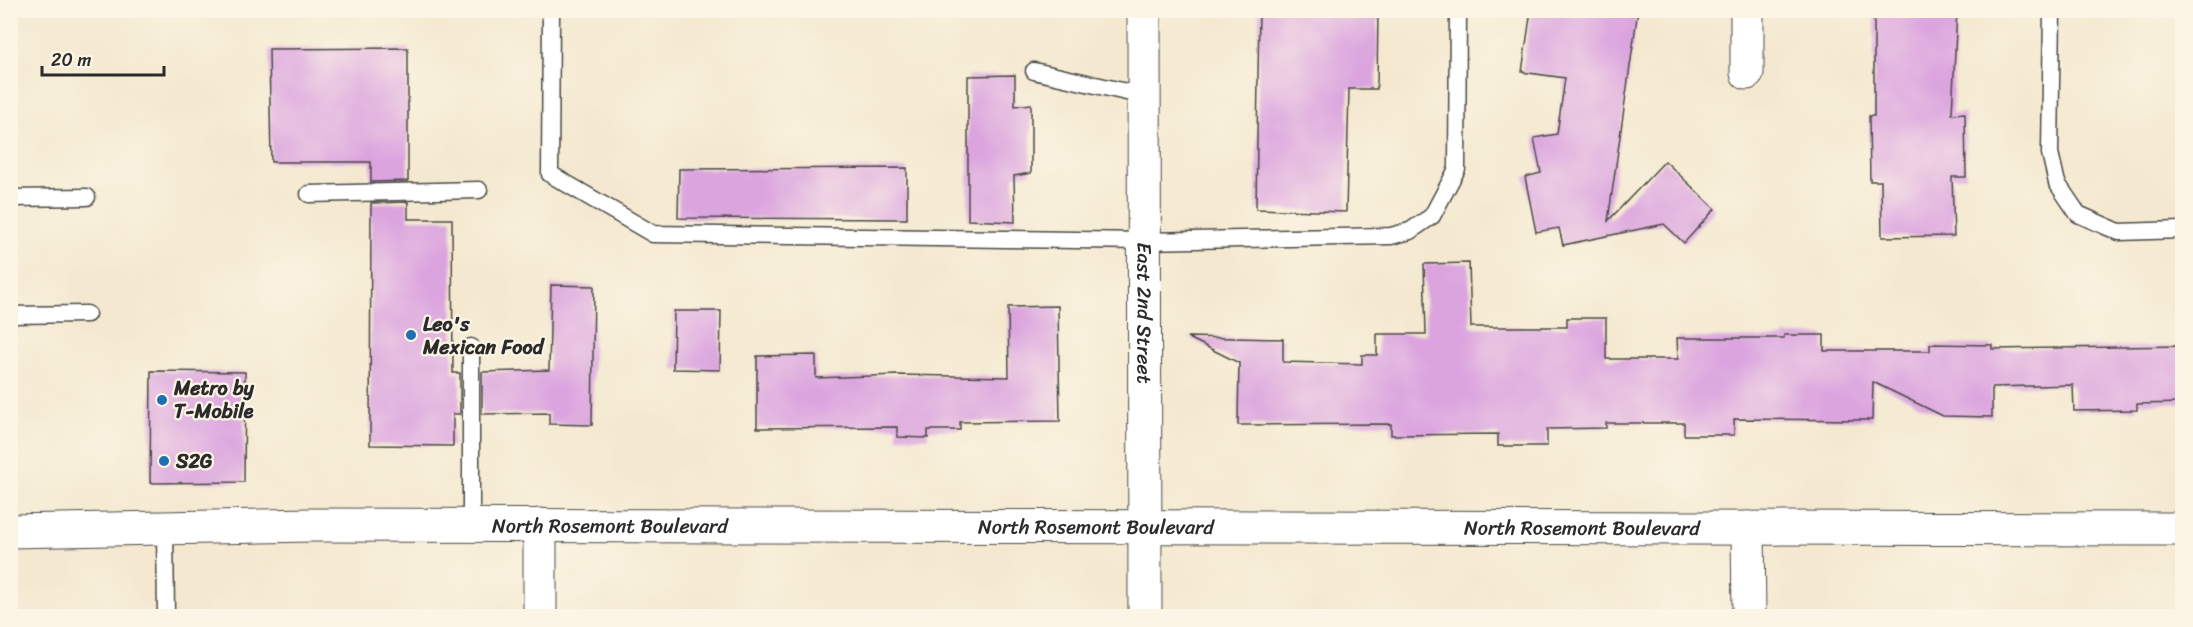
<svg xmlns="http://www.w3.org/2000/svg" width="2193" height="627" viewBox="0 0 2193 627" font-family="Sriracha,sans-serif">
	<style>
		.building { fill: #dba4df }
		.lines { fill: none; stroke-linecap: round; stroke-linejoin: round }
		.lane-casing { stroke: #494844; stroke-width: 19 }
		.street-casing { stroke: #494844; stroke-width: 35 }
		.secondary-casing { stroke: #494844; stroke-width: 35 }
		.lane { stroke: #fff; stroke-width: 16 }
		.street { stroke: #fff; stroke-width: 33 }
		.secondary { stroke: #fff; stroke-width: 33 }
		.poi-dot { fill: #1f6fb2; stroke: #fcf5e5; stroke-width: 2 }
		.labels { text-anchor: middle; stroke-width: 4.5; stroke-linejoin: round; paint-order: stroke }
		.street-label { font-size: 20px; fill: #2b2b2b; stroke: #fcf5e5 }
		.poi-label { font-size: 20px; font-weight: bold; fill: #2b2b2b; stroke: #fcf5e5; text-anchor: start }
	</style>
	<rect width="100%" height="100%" fill="#fcf5e5"/>
	<filter id="ink" filterUnits="userSpaceOnUse"><feTurbulence type="fractalNoise" baseFrequency=".0167" numOctaves="2"/><feDisplacementMap in="SourceGraphic" scale="12" xChannelSelector="R" yChannelSelector="G"/><feConvolveMatrix kernelMatrix="1 2 1 2 8 2 1 2 1" color-interpolation-filters="sRGB"/></filter>
	<filter id="wash" filterUnits="userSpaceOnUse"><feTurbulence type="fractalNoise" baseFrequency=".008" numOctaves="4" result="noise"/><feDisplacementMap in="SourceGraphic" scale="24" xChannelSelector="R" yChannelSelector="G"/><feGaussianBlur stdDeviation="1.35" result="paint"/><feColorMatrix in="noise" values="0 0 0 0 0 0 0 0 0 0 0 0 0 0 0 0 0 1.4 0 .05"/><feComposite in="paint" operator="in"/></filter>
	<g filter="url(#wash)">
		<rect width="100%" height="100%" fill="#f4e9d0"/>
		<g id="blocks">
			<g class="building">
				<path d="M 1259,10 L 1378,10 L 1377,89 L 1349,89 L 1346,212 L 1256,209 Z"/>
				<path d="M 1531,10 L 1638,10 L 1608,221 L 1665,161 L 1715,209 L 1684,243 L 1664,224 L 1563,245 L 1559,228 L 1536,232 L 1525,177 L 1541,173 L 1534,138 L 1557,134 L 1565,78 L 1522,72 Z"/>
				<path d="M 1874,10 L 1957,10 L 1952,114 L 1965,113 L 1966,177 L 1952,177 L 1954,236 L 1882,237 L 1881,181 L 1870,181 L 1869,116 L 1874,116 Z"/>
				<path d="M 408,48 L 408,181 L 371,182 L 371,162 L 271,162 L 269,49 Z"/>
				<path d="M 1015,75 L 1015,106 L 1031,104 L 1031,173 L 1014,176 L 1015,222 L 968,220 L 968,76 Z"/>
				<path d="M 907,168 L 907,219 L 678,218 L 679,169 Z"/>
				<path d="M 408,202 L 408,219 L 452,219 L 453,373 L 460,373 L 460,414 L 453,414 L 453,446 L 370,445 L 371,203 Z"/>
				<path d="M 1469,263 L 1471,327 L 1567,327 L 1567,318 L 1606,318 L 1606,359 L 1678,359 L 1677,338 L 1784,338 L 1784,335 L 1824,335 L 1824,351 L 1930,351 L 1930,344 L 1992,345 L 1992,349 L 2182,346 L 2182,403 L 2137,404 L 2137,410 L 2074,411 L 2073,385 L 1992,387 L 1992,417 L 1943,416 L 1873,382 L 1872,420 L 1734,419 L 1734,435 L 1684,435 L 1684,423 L 1606,423 L 1606,428 L 1547,429 L 1547,446 L 1498,446 L 1498,434 L 1391,435 L 1391,424 L 1238,425 L 1239,363 L 1187,337 L 1283,339 L 1283,362 L 1362,364 L 1362,355 L 1377,355 L 1377,334 L 1426,334 L 1424,264 Z"/>
				<path d="M 551,285 L 594,286 L 592,425 L 549,424 L 549,413 L 482,414 L 482,372 L 549,370 Z"/>
				<path d="M 1058,306 L 1060,421 L 960,422 L 960,430 L 928,430 L 928,438 L 897,437 L 897,427 L 757,428 L 757,356 L 816,355 L 816,378 L 898,375 L 1009,377 L 1008,307 Z"/>
				<path d="M 674,311 L 721,311 L 720,370 L 673,369 Z"/>
				<path d="M 151,371 L 245,372 L 244,482 L 150,483 Z"/>
			</g>
		</g>
	</g>
	<g filter="url(#ink)">
		<use href="#blocks" fill-opacity="0" stroke="#494844" stroke-width="1.5"/>
		<g class="lines">
			<defs>
				<g id="lane">
					<path d="M 551,10 L 550,174 L 653,234 L 1144,241 L 1391,236 L 1410,231 L 1432,216 L 1457,169 L 1458,10"/>
					<path d="M 2052,10 L 2050,153 L 2057,183 L 2078,214 L 2119,232 L 2182,230"/>
					<path d="M 1034,71 L 1144,96"/>
					<path d="M 309,194 L 479,190"/>
					<path d="M 10,198 L 87,197"/>
					<path d="M 10,315 L 87,314"/>
					<path d="M 471,347 L 471,525"/>
					<path d="M 165,528 L 166,616"/>
				</g>
				<g id="street">
					<path id="s1" d="M 1144,10 L 1145,616"/>
					<path d="M 1747,73 L 1747,10"/>
					<path d="M 540,525 L 540,616"/>
					<path d="M 1748,528 L 1749,616"/>
				</g>
				<g id="secondary">
					<path id="s2" d="M 10,531 L 312,525 L 2182,529"/>
				</g>
			</defs>
			<use href="#lane" class="lane-casing"/>
			<use href="#street" class="street-casing"/>
			<use href="#secondary" class="secondary-casing"/>
			<use href="#lane" class="lane"/>
			<use href="#street" class="street"/>
			<use href="#secondary" class="secondary"/>
		</g>
	</g>
	<g class="poi-dot">
		<circle cx="411" cy="335" r="6"/>
		<circle cx="162" cy="400" r="6"/>
		<circle cx="164" cy="461" r="6"/>
	</g>
	<g class="labels">
		<g class="street-label">
			<text dy="7" stroke="none"><textPath href="#s1" startOffset="303">East 2nd Street</textPath></text>
			<text dy="7" stroke="none"><textPath href="#s2" startOffset="600">North Rosemont Boulevard</textPath></text>
			<text dy="7" stroke="none"><textPath href="#s2" startOffset="1086">North Rosemont Boulevard</textPath></text>
			<text dy="7" stroke="none"><textPath href="#s2" startOffset="1572">North Rosemont Boulevard</textPath></text>
		</g>
		<g class="poi-label">
			<text x="423" y="331">Leo's<tspan x="423" dy="23">Mexican Food</tspan></text>
			<text x="174" y="395">Metro by<tspan x="174" dy="23">T-Mobile</tspan></text>
			<text x="176" y="468">S2G</text>
		</g>
	</g>
	<rect width="2193" height="627" fill="none" stroke="#fcf5e5" stroke-width="36"/>
	<path d="M42 66v9h122v-9" fill="none" stroke="#2b2b2b" stroke-width="3"/>
	<text x="51" y="66" font-size="18" fill="#2b2b2b" stroke="#fcf5e5" stroke-width="4.5" paint-order="stroke">20 m</text>
</svg>
